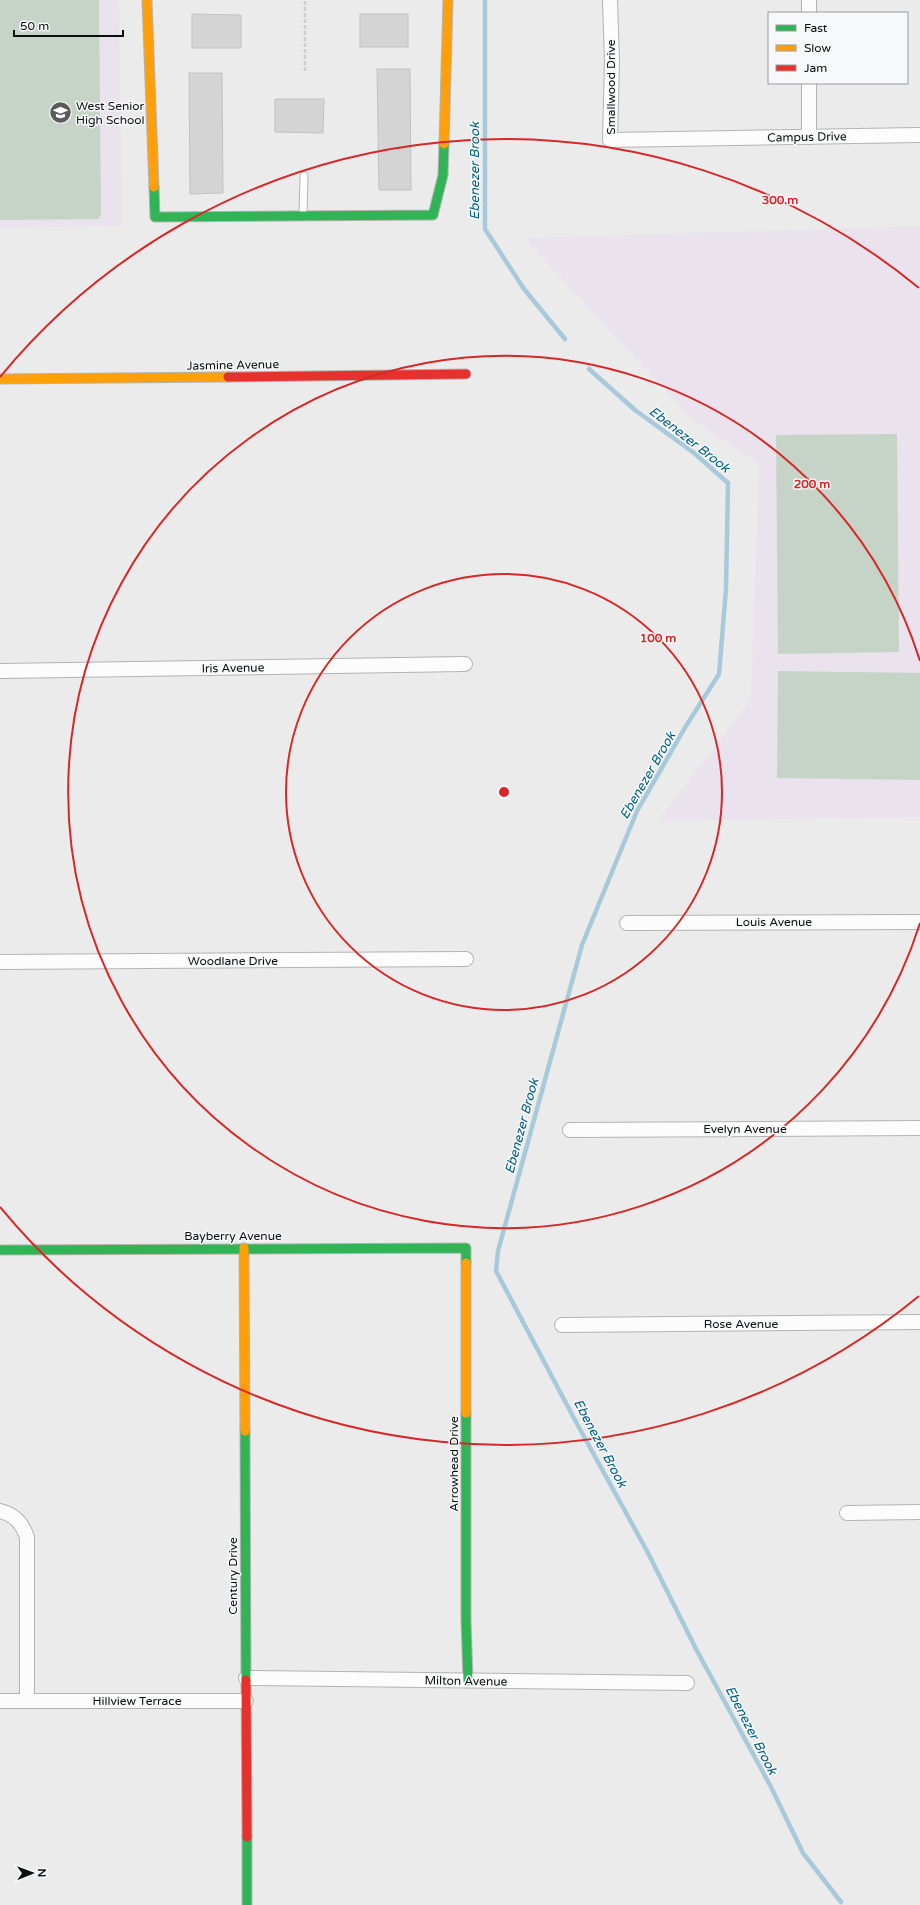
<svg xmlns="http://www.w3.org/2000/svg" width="920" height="1905" viewBox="0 0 920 1905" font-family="'Varela Round',sans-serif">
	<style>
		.education { fill: #eae2ed }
		.garden { fill: #c6d3c7 }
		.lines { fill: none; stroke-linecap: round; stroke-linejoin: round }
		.stream { stroke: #a8c9d9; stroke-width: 4.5 }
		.building { fill: #d4d4d4; stroke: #c2c2c2 }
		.lane-casing { stroke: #b3b3b3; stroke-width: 9 }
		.street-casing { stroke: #b3b3b3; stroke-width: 16 }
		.fast-casing { stroke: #b3b3b3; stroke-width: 11 }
		.slow-casing { stroke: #b3b3b3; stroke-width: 11 }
		.jam-casing { stroke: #b3b3b3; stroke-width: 11 }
		.path { stroke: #cfd0d0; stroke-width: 2.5; stroke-dasharray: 4 2; stroke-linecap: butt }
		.lane { stroke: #fcfcfc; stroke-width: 7 }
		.street { stroke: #fcfcfc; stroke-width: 14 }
		.fast { stroke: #30b455; stroke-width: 9 }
		.slow { stroke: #ff9f0a; stroke-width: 9 }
		.jam { stroke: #e5322d; stroke-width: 9 }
		.ring { fill: none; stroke: #d62828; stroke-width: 2 }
		.labels { text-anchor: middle; stroke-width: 3; stroke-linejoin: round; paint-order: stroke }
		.street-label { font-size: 12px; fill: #0c0d0d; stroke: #f7f8f9 }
		.poi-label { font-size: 12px; fill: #0c0d0d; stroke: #f7f8f9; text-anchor: start }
		.water-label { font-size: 13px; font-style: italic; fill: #00607e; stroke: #f7f8f9 }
		.centre { fill: #d62828; stroke: #f7f8f9; stroke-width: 2 }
		.ring-label { font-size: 12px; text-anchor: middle; font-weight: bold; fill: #d62828; stroke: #f7f8f9; stroke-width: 3; stroke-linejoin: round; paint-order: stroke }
	</style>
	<rect width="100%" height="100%" fill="#ebebeb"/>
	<g class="education">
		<path d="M 0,0 L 119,0 L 122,226 L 0,228 Z"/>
		<path d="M 920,226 L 920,817 L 658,821 L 751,699 L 759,464 L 692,419 L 524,238 Z"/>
	</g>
	<g class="garden">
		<path d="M 0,0 L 99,0 L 101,215 L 98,219 L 0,220 Z"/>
		<path d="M 897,434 L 899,652 L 778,654 L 776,435 Z"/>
		<path d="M 778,671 L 920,673 L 920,780 L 777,778 Z"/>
	</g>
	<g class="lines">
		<g class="stream">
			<path d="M 485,0 L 485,229 L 524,289 L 565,339"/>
			<path d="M 589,369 L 635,410 L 694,453 L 728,483 L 726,589 L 719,674 L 686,726 L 637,811 L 582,945 L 498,1251 L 496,1271 L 576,1422 L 647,1551 L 696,1649 L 771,1787 L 803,1853 L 841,1902"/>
		</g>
	</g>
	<g class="building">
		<path d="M 192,14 L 241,15 L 241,48 L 192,48 Z"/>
		<rect x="360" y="14" width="48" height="33"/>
		<path d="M 377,69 L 410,69 L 411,190 L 379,190 Z"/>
		<path d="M 189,73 L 222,73 L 223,193 L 190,194 Z"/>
		<path d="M 275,99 L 324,99 L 323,133 L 275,132 Z"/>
	</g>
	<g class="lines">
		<defs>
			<path id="lane" d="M 303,214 L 304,176"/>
			<g id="street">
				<path d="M 610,0 L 612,61 L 610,140 L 920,135"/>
				<path d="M 809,0 L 809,13"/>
				<path d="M 809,83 L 809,137"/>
				<path d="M 0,671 L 465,664"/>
				<path d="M 627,923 L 920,922"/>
				<path d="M 0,962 L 466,959"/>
				<path d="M 570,1130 L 920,1128"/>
				<path d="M 562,1325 L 920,1322"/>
				<path d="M 0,1511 C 15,1515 22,1523 27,1537 L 27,1701 L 0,1701"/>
				<path d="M 847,1513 L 920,1512"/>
				<path d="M 246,1678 L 687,1683"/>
				<path d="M 27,1701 L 246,1701"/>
			</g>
			<g id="fast">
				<path d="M 154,187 L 155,217 L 433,215 L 443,175 L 444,144"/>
				<path d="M 0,1250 L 466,1248 L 466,1263"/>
				<path d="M 466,1413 L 466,1620 L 468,1681"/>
				<path d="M 245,1431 L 246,1680"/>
				<path d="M 247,1837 L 247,1905"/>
			</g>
			<g id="slow">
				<path d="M 147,0 L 154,187"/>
				<path d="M 444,144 L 448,0"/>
				<path d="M 0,379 L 228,377"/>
				<path d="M 244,1248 L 245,1431"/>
				<path d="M 466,1263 L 466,1413"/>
			</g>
			<g id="jam">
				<path d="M 228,377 L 466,374"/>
				<path d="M 246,1680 L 247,1837"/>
			</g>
		</defs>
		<use href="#lane" class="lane-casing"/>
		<use href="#street" class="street-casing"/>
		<use href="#fast" class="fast-casing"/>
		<use href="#slow" class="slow-casing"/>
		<use href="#jam" class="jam-casing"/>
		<path class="path" d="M 305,71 L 305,0"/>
		<use href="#lane" class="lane"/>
		<use href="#street" class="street"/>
		<use href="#fast" class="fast"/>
		<use href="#slow" class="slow"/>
		<use href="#jam" class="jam"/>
	</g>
	<g class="ring">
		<circle cx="504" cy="792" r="218"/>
		<path d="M920 923A436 436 0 1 1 920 661"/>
		<path d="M919 1296A653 653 0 0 1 0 1207M0 377A653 653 0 0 1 919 288"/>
	</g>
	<defs>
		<symbol id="school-disc" viewBox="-11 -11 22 22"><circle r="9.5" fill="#5a5b5b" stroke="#f7f8f9"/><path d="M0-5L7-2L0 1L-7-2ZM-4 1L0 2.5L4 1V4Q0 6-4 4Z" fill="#fff"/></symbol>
	</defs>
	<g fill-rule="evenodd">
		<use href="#school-disc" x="48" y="100" width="25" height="25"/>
	</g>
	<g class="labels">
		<g class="street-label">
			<text transform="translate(611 87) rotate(-90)" y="4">Smallwood Drive</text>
			<text transform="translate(807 137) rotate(-1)" y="4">Campus Drive</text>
			<text transform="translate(233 365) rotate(-1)" y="4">Jasmine Avenue</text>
			<text transform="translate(233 668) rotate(-1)" y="4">Iris Avenue</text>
			<text x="774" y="926">Louis Avenue</text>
			<text x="233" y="965">Woodlane Drive</text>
			<text x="745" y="1133">Evelyn Avenue</text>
			<text x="233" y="1240">Bayberry Avenue</text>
			<text x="741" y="1328">Rose Avenue</text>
			<text transform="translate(454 1464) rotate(-90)" y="4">Arrowhead Drive</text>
			<text transform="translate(233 1576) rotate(-90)" y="4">Century Drive</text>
			<text transform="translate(466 1681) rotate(1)" y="4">Milton Avenue</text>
			<text x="137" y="1705">Hillview Terrace</text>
		</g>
		<g class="poi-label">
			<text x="76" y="110">West Senior<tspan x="76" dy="14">High School</tspan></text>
		</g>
		<g class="water-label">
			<text transform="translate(474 171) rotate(-90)" y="5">Ebenezer Brook</text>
			<text transform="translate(690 439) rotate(38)" y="5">Ebenezer Brook</text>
			<text transform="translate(647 775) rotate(-60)" y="5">Ebenezer Brook</text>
			<text transform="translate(521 1126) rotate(-75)" y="5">Ebenezer Brook</text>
			<text transform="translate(601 1443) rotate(62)" y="5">Ebenezer Brook</text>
			<text transform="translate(752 1730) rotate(63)" y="5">Ebenezer Brook</text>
		</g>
	</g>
	<circle cx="504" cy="792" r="6" class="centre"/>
	<g class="ring-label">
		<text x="780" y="204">300 m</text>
		<text x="812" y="488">200 m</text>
		<text x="658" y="642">100 m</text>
	</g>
	<rect x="768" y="12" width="140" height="72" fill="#f7f8f9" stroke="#999a9b"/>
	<rect x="776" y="25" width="20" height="6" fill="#30b455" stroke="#999a9b"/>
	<text x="804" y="32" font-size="12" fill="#0c0d0d">Fast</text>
	<rect x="776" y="45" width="20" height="6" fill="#ff9f0a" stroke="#999a9b"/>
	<text x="804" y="52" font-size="12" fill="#0c0d0d">Slow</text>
	<rect x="776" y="65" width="20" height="6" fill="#e5322d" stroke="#999a9b"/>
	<text x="804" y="72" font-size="12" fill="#0c0d0d">Jam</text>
	<g transform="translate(32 1873) rotate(89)" stroke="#f7f8f9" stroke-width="3" paint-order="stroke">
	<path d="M0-3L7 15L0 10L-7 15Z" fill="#0c0d0d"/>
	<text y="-6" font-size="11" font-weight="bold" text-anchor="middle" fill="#0c0d0d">N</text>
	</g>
	<path d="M14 30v6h109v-6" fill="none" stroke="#0c0d0d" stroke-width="2"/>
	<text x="20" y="30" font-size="12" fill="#0c0d0d" stroke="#f7f8f9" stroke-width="3" paint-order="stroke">50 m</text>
</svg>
